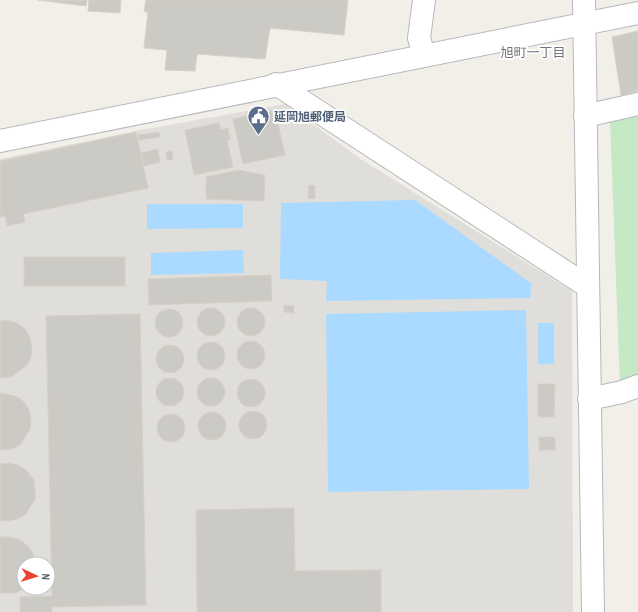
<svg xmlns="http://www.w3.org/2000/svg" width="638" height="612" viewBox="0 0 638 612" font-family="'Archivo Narrow','Noto Sans JP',sans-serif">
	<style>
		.industrial { fill: #e0deda; fill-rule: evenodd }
		.green { fill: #c5e8c5 }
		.water { fill: #aadaff }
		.building { fill: #cccac5; stroke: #d6d1c6 }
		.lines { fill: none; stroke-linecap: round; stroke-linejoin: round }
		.minor-casing { stroke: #b5b8bc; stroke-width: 24 }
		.tertiary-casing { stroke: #b5b8bc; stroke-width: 24 }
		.minor { stroke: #fff; stroke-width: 22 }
		.tertiary { stroke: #fff; stroke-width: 22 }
		.labels { text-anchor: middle; stroke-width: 3.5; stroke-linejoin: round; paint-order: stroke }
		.service-label { font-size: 12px; font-weight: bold; fill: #4e5e75; stroke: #fff; text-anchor: start }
		.neighbourhood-label { font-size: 13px; fill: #70757a; stroke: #fff }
	</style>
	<rect width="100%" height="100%" fill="#f1efe8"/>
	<path class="industrial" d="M 285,104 L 362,160 L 572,291 L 573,612 L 0,612 L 0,159 L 141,130 ZM 24,564 L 48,564 L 48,588 L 24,588 Z"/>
	<path class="green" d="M 638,114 L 638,377 L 620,386 L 610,120 Z"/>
	<g class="water">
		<path d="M 415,200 L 532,284 L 530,298 L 326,301 L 327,281 L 280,279 L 281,203 Z"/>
		<path d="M 147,204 L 243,204 L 243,228 L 147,229 Z"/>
		<path d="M 243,250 L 244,273 L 151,275 L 151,253 Z"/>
		<path d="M 526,310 L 529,489 L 328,492 L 326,314 Z"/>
		<rect x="538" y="323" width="16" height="41"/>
	</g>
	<g class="building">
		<path d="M 38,0 L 87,0 L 86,6 Z"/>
		<path d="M 89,0 L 121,0 L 120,13 L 88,11 Z"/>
		<path d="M 146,0 L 348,0 L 344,35 L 270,28 L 265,59 L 197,54 L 195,71 L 165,70 L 167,50 L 144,48 L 148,13 L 144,11 Z"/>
		<path d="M 638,31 L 638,91 L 621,95 L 612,37 Z"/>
		<path d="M 275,110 L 285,155 L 243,164 L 233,119 Z"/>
		<path d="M 219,123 L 221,130 L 228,128 L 230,140 L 227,140 L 233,167 L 194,175 L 185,130 Z"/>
		<path d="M 136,132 L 148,188 L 23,214 L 25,222 L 7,226 L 5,216 L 0,217 L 0,161 Z"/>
		<path d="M 159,132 L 160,137 L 139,140 L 138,135 Z"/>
		<path d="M 158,149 L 160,162 L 144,166 L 141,153 Z"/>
		<path d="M 172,151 L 173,160 L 167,160 L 166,152 Z"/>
		<path d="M 238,170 L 265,175 L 264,201 L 206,199 L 206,177 Z"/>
		<path d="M 309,185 L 315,186 L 315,199 L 308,198 Z"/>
		<rect x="24" y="257" width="101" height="29"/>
		<path d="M 271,275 L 272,301 L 149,305 L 148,279 Z"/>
		<path d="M 284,305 L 294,306 L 294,313 L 284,312 Z"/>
		<circle cx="251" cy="322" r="14"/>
		<circle cx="211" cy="322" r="14"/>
		<circle cx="169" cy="323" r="14"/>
		<path d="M 140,314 L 146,605 L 51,607 L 52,612 L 20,612 L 20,597 L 52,596 L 46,316 Z"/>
		<path d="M 7,320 L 17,323 L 25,329 L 30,338 L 32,347 L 31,357 L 27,365 L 13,376 L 4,378 L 0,378 L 0,321 Z"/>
		<circle cx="251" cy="355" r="14"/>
		<circle cx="211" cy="356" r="14"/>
		<circle cx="170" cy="359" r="14"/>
		<circle cx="211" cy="392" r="14"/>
		<circle cx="170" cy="392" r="14"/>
		<circle cx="251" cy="393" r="14"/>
		<path d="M 538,384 L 555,384 L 554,417 L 538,417 Z"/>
		<path d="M 0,393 L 16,396 L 24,402 L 29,410 L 31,420 L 30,429 L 20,445 L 12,449 L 3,450 L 0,450 Z"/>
		<circle cx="253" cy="425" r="14"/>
		<circle cx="212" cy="426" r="14"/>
		<circle cx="171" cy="428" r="14"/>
		<rect x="539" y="437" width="16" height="13"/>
		<path d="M 11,463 L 20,466 L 28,472 L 34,480 L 35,490 L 35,499 L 25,515 L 17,519 L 7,521 L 0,520 L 0,464 Z"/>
		<path d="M 294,508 L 295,571 L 381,570 L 381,612 L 197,612 L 196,510 Z"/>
		<path d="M 0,537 L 10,537 L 20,540 L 28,546 L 33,554 L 35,564 L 24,564 L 24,588 L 16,593 L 0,593 Z"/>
	</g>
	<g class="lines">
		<defs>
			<g id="minor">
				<path d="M 424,55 L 419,38 L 424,0"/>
				<path d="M 276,84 L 587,286"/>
				<path d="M 585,116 L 638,104"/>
				<path d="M 589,399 L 622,392 L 638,386"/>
			</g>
			<g id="tertiary">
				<path d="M 584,0 L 593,612"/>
				<path d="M 0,141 L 638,13"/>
			</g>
		</defs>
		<use href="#minor" class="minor-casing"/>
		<use href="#tertiary" class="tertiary-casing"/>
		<use href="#minor" class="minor"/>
		<use href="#tertiary" class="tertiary"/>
	</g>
	<defs>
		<symbol id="civic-pin" viewBox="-11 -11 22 30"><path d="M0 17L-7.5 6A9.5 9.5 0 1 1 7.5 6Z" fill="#5c6f8a" stroke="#fff"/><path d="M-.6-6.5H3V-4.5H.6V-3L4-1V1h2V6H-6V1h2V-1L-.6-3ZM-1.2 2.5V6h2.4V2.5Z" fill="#fff"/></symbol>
	</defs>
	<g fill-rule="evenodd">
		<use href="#civic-pin" x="246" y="104" width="25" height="34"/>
	</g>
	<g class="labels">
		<g class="service-label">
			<text x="274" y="121">延岡旭郵便局</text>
		</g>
		<g class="neighbourhood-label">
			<text x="533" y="57">旭町一丁目</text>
		</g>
	</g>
	<g transform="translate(36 576) rotate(94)"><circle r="19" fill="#ffffff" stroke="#bfc1c3"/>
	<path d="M0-3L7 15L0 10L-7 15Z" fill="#ea4335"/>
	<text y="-6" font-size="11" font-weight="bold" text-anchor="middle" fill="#5f6368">N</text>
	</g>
</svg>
